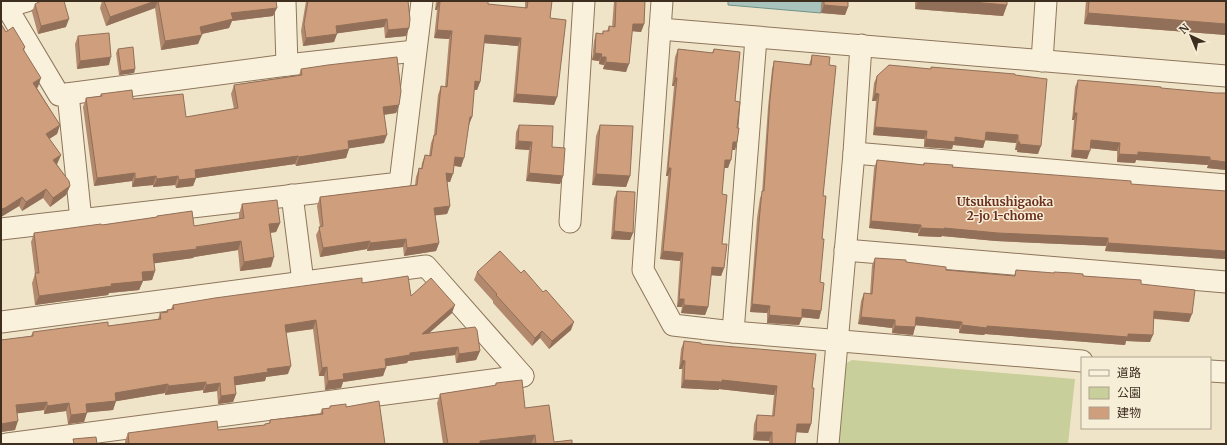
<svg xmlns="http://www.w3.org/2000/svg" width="1227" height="445" viewBox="0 0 1227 445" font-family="Merriweather,'Noto Sans JP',serif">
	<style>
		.green { fill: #c9cf9b }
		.water { fill: #a9c4bc; stroke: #6f938a }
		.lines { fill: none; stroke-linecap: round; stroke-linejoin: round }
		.street-casing { stroke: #8d765c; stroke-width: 23 }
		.street { stroke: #faf1dc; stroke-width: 21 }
		.wall { fill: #b2896c }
		.shaded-wall { fill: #916f58 }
		.building { fill: #cf9f7d; stroke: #916f58 }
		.labels { text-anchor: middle; stroke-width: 3; stroke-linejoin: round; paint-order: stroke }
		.neighbourhood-label { font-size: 12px; font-weight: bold; fill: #6b2e1e; stroke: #f7eed8 }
	</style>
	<rect width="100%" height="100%" fill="#f0e4c8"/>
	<path class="green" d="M 852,360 L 1075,379 L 1068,444 L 841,444 L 835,439 L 845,364 Z"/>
	<path class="water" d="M 728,1 L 822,1 L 821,13 L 728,5 Z"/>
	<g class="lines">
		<defs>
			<g id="street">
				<path d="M 3,1 L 59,95 L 287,65 L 415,51"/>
				<path d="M 285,1 L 287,65"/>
				<path d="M 662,1 L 643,270 L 673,325 L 733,332 L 1082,361"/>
				<path d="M 6,7 L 27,1"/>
				<path d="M 660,29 L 1226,76"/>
				<path d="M 1042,61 L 1046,1"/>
				<path d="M 68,94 L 81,220"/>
				<path d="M 854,153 L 1226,185"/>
				<path d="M 292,195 L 303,282"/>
				<path d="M 570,222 L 584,1"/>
				<path d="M 1,229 L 400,183 L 422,1"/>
				<path d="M 845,250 L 1226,282"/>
				<path d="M 1,322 L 426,266 L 523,376"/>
				<path d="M 733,332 L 756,38"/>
				<path d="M 1210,371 L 1226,372"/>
				<path d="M 7,444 L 523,376"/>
				<path d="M 828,444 L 854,153 L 861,45"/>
			</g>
		</defs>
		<use href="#street" class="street-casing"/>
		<use href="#street" class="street"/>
	</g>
	<g class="wall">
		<path d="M 102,1 L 276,1 L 273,16 L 232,21 L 229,28 L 201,34 L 198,44 L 161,50 L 155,8 L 106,26 L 100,8 Z"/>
		<path d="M 306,1 L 408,1 L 409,28 L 406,36 L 385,38 L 384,27 L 337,33 L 334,42 L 303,46 L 301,31 Z"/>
		<path d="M 436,1 L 488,1 L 488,4 L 525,8 L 525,1 L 552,1 L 550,18 L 557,97 L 554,105 L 513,102 L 518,46 L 484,43 L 480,82 L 477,90 L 474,90 L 472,117 L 468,125 L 461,167 L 454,166 L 450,182 L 447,182 L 450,206 L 447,214 L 435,215 L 439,243 L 436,251 L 404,256 L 403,247 L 367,251 L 367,249 L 320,257 L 316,235 L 320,227 L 317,206 L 320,197 L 415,185 L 416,177 L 419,168 L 421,169 L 422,163 L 425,155 L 429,156 L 431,143 L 434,135 L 438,95 L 441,86 L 445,87 L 449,39 L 434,38 L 437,10 L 435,10 Z"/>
		<path d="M 614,1 L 645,1 L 644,24 L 641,32 L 632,31 L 626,72 L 603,69 L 604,65 L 599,64 L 599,61 L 592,60 L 594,41 L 596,33 L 602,34 L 603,31 L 607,31 L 609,26 L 612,27 Z"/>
		<path d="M 822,1 L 848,1 L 848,7 L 845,15 L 821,13 Z"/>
		<path d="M 915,1 L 1007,1 L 1007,5 L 1003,16 L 915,9 Z"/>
		<path d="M 1086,1 L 1226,1 L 1226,35 L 1084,24 Z"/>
		<path d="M 35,4 L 66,27 L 38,34 L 32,12 Z"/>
		<path d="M 1,24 L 6,32 L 25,47 L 24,51 L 38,87 L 37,88 L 60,125 L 57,134 L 49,139 L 61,155 L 57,164 L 70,186 L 66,195 L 50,207 L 43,198 L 22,211 L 19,206 L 1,217 Z"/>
		<path d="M 78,36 L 109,65 L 77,69 L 75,44 Z"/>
		<path d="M 118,49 L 135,69 L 134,73 L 119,75 L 116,53 Z"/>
		<path d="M 678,49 L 712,53 L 714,49 L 735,101 L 737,142 L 735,150 L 732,150 L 728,168 L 724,168 L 722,194 L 722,244 L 724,268 L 721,276 L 711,275 L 708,307 L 705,315 L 681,313 L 682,307 L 677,307 L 680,261 L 660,259 L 668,176 L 666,176 L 674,86 L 672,86 L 675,57 Z"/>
		<path d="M 812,55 L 829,65 L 823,196 L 820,282 L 821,311 L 819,319 L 802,317 L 799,325 L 767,323 L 767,313 L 750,312 L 757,218 L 760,198 L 762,193 L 768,107 L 772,69 L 774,61 L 809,65 Z"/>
		<path d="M 931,67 L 1015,75 L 1038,154 L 1017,152 L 1017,150 L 1015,150 L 1016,143 L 985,140 L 983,148 L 953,145 L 952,149 L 924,147 L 924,139 L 873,135 L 876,101 L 872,101 L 874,83 L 877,76 L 931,69 Z"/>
		<path d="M 301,69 L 399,105 L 396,113 L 384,115 L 384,143 L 349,148 L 346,158 L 296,166 L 295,164 L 196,178 L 193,186 L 176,188 L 175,185 L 153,187 L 153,185 L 132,187 L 132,181 L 94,186 L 83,107 L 86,98 L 100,96 L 101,94 L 133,99 L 186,117 L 234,109 L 231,94 L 234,85 L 299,75 Z"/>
		<path d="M 1078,80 L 1161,88 L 1226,170 L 1207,168 L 1208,165 L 1136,160 L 1135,163 L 1117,162 L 1117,151 L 1090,148 L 1087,159 L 1071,157 L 1074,120 L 1072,120 L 1075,87 Z"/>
		<path d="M 519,125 L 552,147 L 563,176 L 560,184 L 526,181 L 529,150 L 515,149 L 516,132 Z"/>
		<path d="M 600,125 L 630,176 L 626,187 L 592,185 L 596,136 Z"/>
		<path d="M 877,160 L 923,165 L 924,163 L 952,167 L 1131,184 L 1226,259 L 1105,251 L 1106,246 L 996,241 L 942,236 L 941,237 L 918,236 L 918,233 L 869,228 L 874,168 Z"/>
		<path d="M 617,191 L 633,233 L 630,240 L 611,239 L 614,199 Z"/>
		<path d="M 242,204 L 280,223 L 276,232 L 271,233 L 271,267 L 240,271 L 238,250 L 194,257 L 193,258 L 154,263 L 155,271 L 152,280 L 143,281 L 139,290 L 109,293 L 108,295 L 35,305 L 32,283 L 35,274 L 31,242 L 34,233 L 102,225 L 157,217 L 157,216 L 194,226 L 239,219 L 239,214 Z"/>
		<path d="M 875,258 L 906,262 L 946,270 L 1014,276 L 1016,270 L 1083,276 L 1141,284 L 1189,322 L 1154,319 L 1150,342 L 1126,341 L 1125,345 L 985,334 L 984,335 L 959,333 L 959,329 L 915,325 L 915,327 L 913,335 L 892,333 L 892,328 L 858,324 L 861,301 L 864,293 L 870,294 L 872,265 Z"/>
		<path d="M 477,272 L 571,330 L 549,349 L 540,338 L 532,346 L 493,303 L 493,301 L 474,280 Z"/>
		<path d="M 362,283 L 411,296 L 452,313 L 429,333 L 480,351 L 476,360 L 456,363 L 455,355 L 408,361 L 407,363 L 386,366 L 383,376 L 343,382 L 341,388 L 325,390 L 324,376 L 319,376 L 313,329 L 286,333 L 288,374 L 266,377 L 265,381 L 235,385 L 236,394 L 233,402 L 218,404 L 217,391 L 203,393 L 203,390 L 165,395 L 165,393 L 116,401 L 113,410 L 87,412 L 84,422 L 68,424 L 66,411 L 44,414 L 44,410 L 17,413 L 15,430 L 1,432 L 1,339 L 1,340 L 31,336 L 33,332 L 108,326 L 158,319 L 160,313 L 166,312 L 167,310 L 171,309 L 173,305 Z"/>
		<path d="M 684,341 L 701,344 L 812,388 L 811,424 L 808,433 L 796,432 L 795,444 L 769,444 L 769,441 L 753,440 L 754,424 L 757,415 L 772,416 L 774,395 L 719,389 L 719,390 L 681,388 L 682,369 L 679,369 L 681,349 Z"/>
		<path d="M 496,383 L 525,408 L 554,442 L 572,444 L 443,444 L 437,403 L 440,394 L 495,386 Z"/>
		<path d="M 330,406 L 346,407 L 385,444 L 125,444 L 125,441 L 128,433 L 218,430 L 264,425 L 265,424 L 269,423 L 270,420 L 320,414 L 322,409 L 330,408 Z"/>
	</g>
	<g class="shaded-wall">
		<path d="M 155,1 L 158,1 L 155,8 L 106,26 L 110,17 Z"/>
		<path d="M 918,1 L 961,1 L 1007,5 L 1003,16 L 915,9 Z"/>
		<path d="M 438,2 L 440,2 L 437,10 L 435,10 Z"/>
		<path d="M 824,5 L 848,7 L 845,15 L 821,13 Z"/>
		<path d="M 277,8 L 273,16 L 232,21 L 229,28 L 197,35 L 200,27 L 231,13 Z"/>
		<path d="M 1088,13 L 1226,24 L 1226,35 L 1084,24 Z"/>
		<path d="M 69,19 L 66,27 L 38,34 L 41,26 Z"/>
		<path d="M 387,19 L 384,27 L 333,34 L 336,26 Z"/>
		<path d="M 633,24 L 644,24 L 641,32 L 630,31 Z"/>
		<path d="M 409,28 L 406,36 L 385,38 L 388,30 Z"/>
		<path d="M 437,30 L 452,31 L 449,39 L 434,38 Z"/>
		<path d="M 337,34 L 334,42 L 303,46 L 306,38 Z"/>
		<path d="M 202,35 L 198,44 L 161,50 L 165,41 Z"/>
		<path d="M 485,35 L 521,38 L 518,46 L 482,43 Z"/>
		<path d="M 595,53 L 602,54 L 599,61 L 592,60 Z"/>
		<path d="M 111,57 L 109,65 L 77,69 L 80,61 Z"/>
		<path d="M 601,57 L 606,57 L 604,65 L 599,64 Z"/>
		<path d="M 606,62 L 629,64 L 626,72 L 603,69 Z"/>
		<path d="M 135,69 L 134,73 L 119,75 L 121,71 Z"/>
		<path d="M 41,78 L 38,87 L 30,92 L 33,83 Z"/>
		<path d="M 675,78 L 677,78 L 674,86 L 672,86 Z"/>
		<path d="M 475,81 L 480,82 L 477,90 L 472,90 Z"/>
		<path d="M 875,93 L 879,94 L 876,101 L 872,101 Z"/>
		<path d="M 516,94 L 557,97 L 554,105 L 513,102 Z"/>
		<path d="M 399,105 L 396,113 L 380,115 L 383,107 Z"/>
		<path d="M 1074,113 L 1077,113 L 1074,120 L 1072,120 Z"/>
		<path d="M 470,117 L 472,117 L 469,125 L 467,125 Z"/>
		<path d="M 60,125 L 57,134 L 43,143 L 46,134 Z"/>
		<path d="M 875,127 L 927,131 L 924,139 L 873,135 Z"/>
		<path d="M 986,132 L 1018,135 L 1016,143 L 984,140 Z"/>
		<path d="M 387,135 L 384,143 L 345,149 L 348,141 Z"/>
		<path d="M 955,137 L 985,141 L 983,148 L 953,145 L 952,149 L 924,147 L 926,139 Z"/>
		<path d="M 1091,140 L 1120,143 L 1117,151 L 1088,148 Z"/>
		<path d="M 518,141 L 532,142 L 529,150 L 515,149 Z"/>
		<path d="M 733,142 L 737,142 L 735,150 L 730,150 Z"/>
		<path d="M 1018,142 L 1020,142 L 1017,150 L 1015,150 Z"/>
		<path d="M 1019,144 L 1041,146 L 1038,154 L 1017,152 Z"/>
		<path d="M 349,149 L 346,158 L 296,166 L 299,157 Z"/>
		<path d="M 1073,150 L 1090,151 L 1087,159 L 1071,157 Z"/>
		<path d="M 1138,152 L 1210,157 L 1208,165 L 1136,160 L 1135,163 L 1117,162 L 1119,154 Z"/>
		<path d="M 61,155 L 57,164 L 50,169 L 53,160 Z"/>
		<path d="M 298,156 L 295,164 L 196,178 L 193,186 L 176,188 L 179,180 L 195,170 Z"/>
		<path d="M 455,157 L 464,158 L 461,167 L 452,165 Z"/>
		<path d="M 725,160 L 731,160 L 728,168 L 722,168 Z"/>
		<path d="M 1210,160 L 1226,162 L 1226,170 L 1207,168 Z"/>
		<path d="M 668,168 L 671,168 L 668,176 L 666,176 Z"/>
		<path d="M 135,173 L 132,181 L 94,186 L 97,178 Z"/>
		<path d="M 446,173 L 453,174 L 450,182 L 443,181 Z"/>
		<path d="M 529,173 L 563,176 L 560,184 L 526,181 Z"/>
		<path d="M 596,174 L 630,176 L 626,187 L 592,185 Z"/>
		<path d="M 156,176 L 153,185 L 132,187 L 135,179 Z"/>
		<path d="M 178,176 L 175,185 L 153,187 L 157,179 Z"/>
		<path d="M 70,186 L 66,195 L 50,207 L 53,198 Z"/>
		<path d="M 46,189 L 43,198 L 22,211 L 26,202 Z"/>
		<path d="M 22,197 L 19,206 L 1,217 L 1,209 Z"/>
		<path d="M 450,206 L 447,214 L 431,216 L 434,208 Z"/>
		<path d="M 871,221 L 921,225 L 918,233 L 869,228 Z"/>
		<path d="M 280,223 L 276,232 L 266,233 L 269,224 Z"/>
		<path d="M 921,228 L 944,228 L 1108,238 L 1106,246 L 996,241 L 942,236 L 941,237 L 918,236 Z"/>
		<path d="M 614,231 L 633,233 L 630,240 L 611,239 Z"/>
		<path d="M 406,239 L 403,247 L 367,251 L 370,243 Z"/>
		<path d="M 241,241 L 238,250 L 194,257 L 193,258 L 150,264 L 153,254 Z"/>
		<path d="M 370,241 L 367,249 L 320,257 L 323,248 Z"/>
		<path d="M 439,243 L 436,251 L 404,256 L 407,248 Z"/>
		<path d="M 1108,243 L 1226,251 L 1226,259 L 1105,251 Z"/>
		<path d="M 663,251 L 683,253 L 680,261 L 660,259 Z"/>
		<path d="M 274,257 L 271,267 L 240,271 L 244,262 Z"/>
		<path d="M 712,267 L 724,268 L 721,276 L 709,275 Z"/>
		<path d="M 155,271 L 152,280 L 143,281 L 139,290 L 109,293 L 108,295 L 35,305 L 39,296 L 111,284 L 142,272 Z"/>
		<path d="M 679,299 L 684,299 L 682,307 L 677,307 Z"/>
		<path d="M 752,304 L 770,306 L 767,313 L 750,312 Z"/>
		<path d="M 455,305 L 452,313 L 419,342 L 422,334 Z"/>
		<path d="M 684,305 L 708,307 L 705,315 L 681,313 Z"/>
		<path d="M 802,309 L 821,311 L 819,319 L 799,317 Z"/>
		<path d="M 1154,311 L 1192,314 L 1189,322 L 1151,318 Z"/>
		<path d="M 769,315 L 802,318 L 799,325 L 767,323 Z"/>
		<path d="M 861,317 L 895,320 L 892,328 L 858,324 Z"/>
		<path d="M 916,317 L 962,322 L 959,329 L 913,325 Z"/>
		<path d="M 316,320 L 313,329 L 282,333 L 285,325 Z"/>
		<path d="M 574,322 L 571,330 L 549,349 L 552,341 Z"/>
		<path d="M 962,325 L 987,326 L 1153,335 L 1150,342 L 1126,341 L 1125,345 L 985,334 L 984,335 L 959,333 Z"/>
		<path d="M 895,326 L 915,327 L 913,335 L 892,333 Z"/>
		<path d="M 542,331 L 540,338 L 532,346 L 535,338 Z"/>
		<path d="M 458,347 L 455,355 L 408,361 L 407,363 L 381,367 L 385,359 L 410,353 Z"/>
		<path d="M 480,351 L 476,360 L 456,363 L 459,354 Z"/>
		<path d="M 682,360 L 685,361 L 682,369 L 679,369 Z"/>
		<path d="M 291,366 L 288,374 L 266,377 L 265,381 L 231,386 L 234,377 L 267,369 Z"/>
		<path d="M 327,367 L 324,376 L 319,376 L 322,368 Z"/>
		<path d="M 386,368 L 383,376 L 343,382 L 341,388 L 325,390 L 328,381 L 343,374 Z"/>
		<path d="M 684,380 L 722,380 L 777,386 L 774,395 L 719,389 L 719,390 L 681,388 Z"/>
		<path d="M 206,382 L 203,390 L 165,395 L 168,386 Z"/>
		<path d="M 220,383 L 217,391 L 203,393 L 206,385 Z"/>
		<path d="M 168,384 L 165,393 L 112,402 L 115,393 Z"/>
		<path d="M 236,394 L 233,402 L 218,404 L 221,396 Z"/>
		<path d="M 116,401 L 113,410 L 83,413 L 86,404 Z"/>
		<path d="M 47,402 L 44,410 L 13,414 L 16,405 Z"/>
		<path d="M 69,403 L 66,411 L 44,414 L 47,406 Z"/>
		<path d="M 87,413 L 84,422 L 68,424 L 71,415 Z"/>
		<path d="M 18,421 L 15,430 L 1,432 L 1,424 Z"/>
		<path d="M 797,424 L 811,424 L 808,433 L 794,432 Z"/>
		<path d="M 756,432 L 772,432 L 769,441 L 753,440 Z"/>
		<path d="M 535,435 L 531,444 L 479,444 L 480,441 Z"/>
	</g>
	<g class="building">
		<path d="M 41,1 L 64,1 L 69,19 L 41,26 L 35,4 Z"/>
		<path d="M 104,1 L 155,1 L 110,17 Z"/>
		<path d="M 158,1 L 276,1 L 277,8 L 231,13 L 233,19 L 200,27 L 202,35 L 165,41 Z"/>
		<path d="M 308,1 L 408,1 L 410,19 L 409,28 L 388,30 L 387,19 L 336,26 L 337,34 L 306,38 L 304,24 Z"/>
		<path d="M 438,1 L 488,1 L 488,4 L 527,8 L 528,1 L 552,1 L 550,18 L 566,20 L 557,97 L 516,94 L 521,38 L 485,35 L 480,82 L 475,81 L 472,117 L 470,117 L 464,158 L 455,157 L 453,174 L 446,173 L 450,206 L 434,208 L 439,243 L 407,248 L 406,239 L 370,243 L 370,241 L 323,248 L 319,227 L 323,226 L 320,197 L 417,185 L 419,168 L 422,169 L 425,155 L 431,156 L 434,135 L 436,135 L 441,86 L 447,87 L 452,31 L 437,30 L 440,2 L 438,2 Z"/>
		<path d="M 616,1 L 645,1 L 644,24 L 633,24 L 629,64 L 606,62 L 606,57 L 601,57 L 602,54 L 595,53 L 596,33 L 603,34 L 603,31 L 609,31 L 609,26 L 615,27 Z"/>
		<path d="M 824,1 L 848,1 L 848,7 L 824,5 Z"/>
		<path d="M 961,1 L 1007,1 L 1007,5 Z"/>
		<path d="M 1089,1 L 1226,1 L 1226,24 L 1088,13 Z"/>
		<path d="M 1,24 L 6,32 L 13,27 L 25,47 L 23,49 L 41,78 L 33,83 L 60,125 L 46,134 L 61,155 L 53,160 L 69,181 L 70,186 L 53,198 L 46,189 L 26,202 L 22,197 L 5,208 L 1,209 L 1,191 L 2,190 L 1,189 Z"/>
		<path d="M 109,33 L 111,57 L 80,61 L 78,36 Z"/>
		<path d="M 133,47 L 135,69 L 121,71 L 118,49 Z"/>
		<path d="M 678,49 L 713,53 L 714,49 L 740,52 L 735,101 L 740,102 L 737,128 L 739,128 L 737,142 L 733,142 L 731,160 L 725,160 L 722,194 L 727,195 L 722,244 L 727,244 L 724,268 L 712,267 L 708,307 L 684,305 L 684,299 L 679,299 L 683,253 L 663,251 L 671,168 L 668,168 L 677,78 L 675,78 Z"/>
		<path d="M 812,55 L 830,57 L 829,65 L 836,66 L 823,196 L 826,196 L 822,239 L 824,239 L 820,282 L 824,283 L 821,311 L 802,309 L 802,318 L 769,315 L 770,306 L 752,304 L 760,211 L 762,191 L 764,191 L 770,99 L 774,61 L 811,65 Z"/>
		<path d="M 397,57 L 401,91 L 399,105 L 383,107 L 387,135 L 348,141 L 349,149 L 299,157 L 298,156 L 195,170 L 196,178 L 179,180 L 178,176 L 157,179 L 156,176 L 135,179 L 135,173 L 97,178 L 86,98 L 102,96 L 101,94 L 132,90 L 133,99 L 183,94 L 186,117 L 238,108 L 234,85 L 302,75 L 301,69 L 328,65 Z"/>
		<path d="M 889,65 L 931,69 L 931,67 L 1015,74 L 1015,75 L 1047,79 L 1041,146 L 1019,144 L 1020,142 L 1018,142 L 1018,135 L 986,132 L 985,141 L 955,137 L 955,142 L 926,139 L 927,131 L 875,127 L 879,94 L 875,93 L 877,76 Z"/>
		<path d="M 1078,80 L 1161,87 L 1161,88 L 1216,93 L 1226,93 L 1226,162 L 1210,160 L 1210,157 L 1138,152 L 1138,155 L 1119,154 L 1120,143 L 1091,140 L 1090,151 L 1073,150 L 1077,113 L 1074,113 Z"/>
		<path d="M 519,125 L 553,126 L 552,147 L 565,148 L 563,176 L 529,173 L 532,142 L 518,141 Z"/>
		<path d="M 600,125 L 633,126 L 630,176 L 596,174 Z"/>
		<path d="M 877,160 L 924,165 L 924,163 L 953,165 L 952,167 L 1131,181 L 1131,184 L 1226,191 L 1226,251 L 1108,243 L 1108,238 L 998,233 L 944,228 L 944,229 L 921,228 L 921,225 L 871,221 Z"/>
		<path d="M 617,191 L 635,192 L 633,233 L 614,231 Z"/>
		<path d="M 277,200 L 280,223 L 269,224 L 274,257 L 244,262 L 241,241 L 196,247 L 197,249 L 153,254 L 155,271 L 142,272 L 143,281 L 111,284 L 112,286 L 39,296 L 35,273 L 39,273 L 34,233 L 101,224 L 102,225 L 157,217 L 157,216 L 192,211 L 194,226 L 244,218 L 242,204 Z"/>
		<path d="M 500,251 L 521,273 L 524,270 L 543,292 L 546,290 L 574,322 L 552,341 L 542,331 L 535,338 L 496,295 L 497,294 L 477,272 Z"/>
		<path d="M 875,258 L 906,260 L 906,262 L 946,267 L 946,270 L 1015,276 L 1016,270 L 1054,273 L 1054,272 L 1072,273 L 1083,274 L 1083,276 L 1141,280 L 1141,284 L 1195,290 L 1192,314 L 1154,311 L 1153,335 L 1128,334 L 1128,337 L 987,326 L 987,328 L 962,325 L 962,322 L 916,317 L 915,327 L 895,326 L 895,320 L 861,317 L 864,293 L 872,294 Z"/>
		<path d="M 408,276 L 411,296 L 431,278 L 455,305 L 422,334 L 475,327 L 477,330 L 480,351 L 459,354 L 458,347 L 410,353 L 410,355 L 385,359 L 386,368 L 343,374 L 344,379 L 328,381 L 327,367 L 322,368 L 316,320 L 285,325 L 291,366 L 267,369 L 268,372 L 234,377 L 236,394 L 221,396 L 220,383 L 206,385 L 206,382 L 168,386 L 168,384 L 115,393 L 116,401 L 86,404 L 87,413 L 71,415 L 69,403 L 47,406 L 47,402 L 16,405 L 18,421 L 1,424 L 1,339 L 1,340 L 33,336 L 33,332 L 108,322 L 108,326 L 161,319 L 160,313 L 168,312 L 167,310 L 174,309 L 173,305 L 215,298 L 362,278 L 362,283 Z"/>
		<path d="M 684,341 L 701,343 L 701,344 L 816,354 L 812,388 L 814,388 L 811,424 L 797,424 L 795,444 L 772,444 L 772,432 L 756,432 L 757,415 L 774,416 L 777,386 L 722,380 L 722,382 L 684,380 L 685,361 L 682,360 Z"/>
		<path d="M 522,380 L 525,408 L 549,405 L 554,442 L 572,440 L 572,444 L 536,444 L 535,435 L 480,441 L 480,444 L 448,444 L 440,394 L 491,386 L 496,385 L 496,383 Z"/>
		<path d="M 379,401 L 385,444 L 129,444 L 128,433 L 217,421 L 218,430 L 265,425 L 265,424 L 270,423 L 270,420 L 323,414 L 322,409 L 330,408 L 330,406 L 346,404 L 346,407 Z"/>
		<path d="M 96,437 L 97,444 L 74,444 L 73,439 Z"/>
	</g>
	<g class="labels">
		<g class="neighbourhood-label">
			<text x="1005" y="206">Utsukushigaoka<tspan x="1005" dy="14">2-jo 1-chome</tspan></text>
		</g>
	</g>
	<rect width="1227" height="445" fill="none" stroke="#3d2e20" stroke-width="4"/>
	<rect x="1081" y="357" width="130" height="72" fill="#f7eed8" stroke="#ada18e"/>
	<rect x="1089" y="370" width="20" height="6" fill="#faf1dc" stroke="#ada18e"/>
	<text x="1117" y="377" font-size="12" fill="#3d2e20">道路</text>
	<rect x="1089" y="387" width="20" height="12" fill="#c9cf9b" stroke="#ada18e"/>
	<text x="1117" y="397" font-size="12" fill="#3d2e20">公園</text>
	<rect x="1089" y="407" width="20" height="12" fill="#cf9f7d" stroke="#ada18e"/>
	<text x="1117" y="417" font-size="12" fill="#3d2e20">建物</text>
	<g transform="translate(1191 36) rotate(316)" stroke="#f7eed8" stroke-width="3" paint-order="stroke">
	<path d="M0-3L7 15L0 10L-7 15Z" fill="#3d2e20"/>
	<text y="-6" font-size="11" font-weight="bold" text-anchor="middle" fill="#3d2e20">N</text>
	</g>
</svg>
